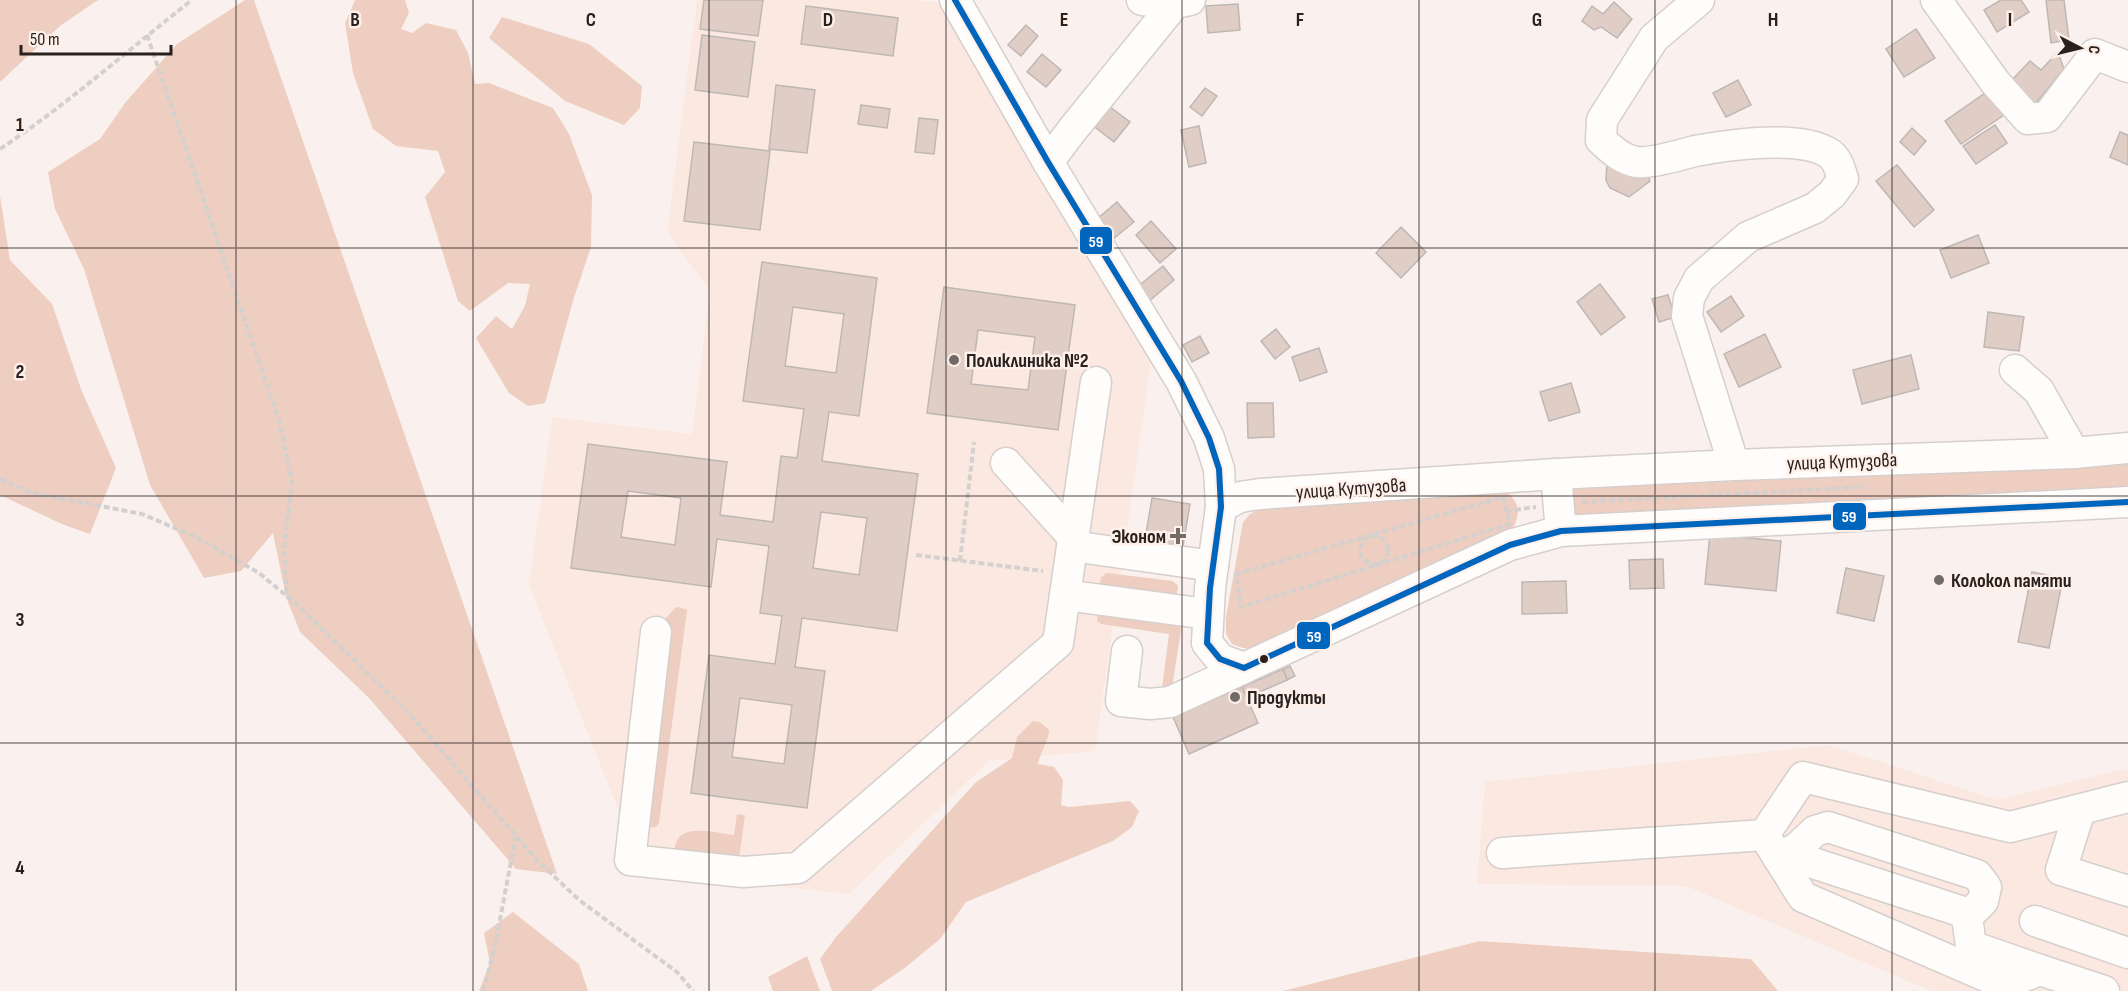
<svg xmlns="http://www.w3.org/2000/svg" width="2128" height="991" viewBox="0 0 2128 991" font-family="'Sofia Sans Condensed',sans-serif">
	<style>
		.built { fill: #fbe8e0 }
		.green { fill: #eecec0 }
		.building { fill: #e0cec6; stroke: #beb7b4; stroke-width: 1.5; fill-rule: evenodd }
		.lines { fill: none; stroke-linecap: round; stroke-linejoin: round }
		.minor-casing { stroke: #d6cfcc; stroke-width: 33 }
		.path { stroke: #d3d0ce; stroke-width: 4; stroke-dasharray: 6 3; stroke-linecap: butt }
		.minor { stroke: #fefdfc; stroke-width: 30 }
		.bus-1-casing { stroke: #ffefe9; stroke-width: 10 }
		.bus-1 { stroke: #0065bd; stroke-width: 6 }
		.grid { fill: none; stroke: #28211e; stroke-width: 1.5; stroke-opacity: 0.55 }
		.poi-dot { fill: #726a67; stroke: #ffefe9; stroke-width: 2 }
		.bus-dot { fill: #28211e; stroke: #ffefe9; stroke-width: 2 }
		.labels { text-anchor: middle; stroke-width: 5; stroke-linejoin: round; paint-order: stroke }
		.poi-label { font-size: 20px; font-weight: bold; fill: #28211e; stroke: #ffefe9; text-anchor: start }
		.street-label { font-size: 20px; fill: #28211e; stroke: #ffefe9 }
		.grid-label { font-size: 20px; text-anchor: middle; font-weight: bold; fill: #28211e; stroke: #ffefe9; stroke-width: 5; stroke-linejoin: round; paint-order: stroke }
		.line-badge { stroke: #ffefe9; stroke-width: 2 }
		.badge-label { font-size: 16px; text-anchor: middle; font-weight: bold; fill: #fff }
	</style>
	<rect width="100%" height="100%" fill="#faf1ee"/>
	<g class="built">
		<path d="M 697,0 L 915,0 L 951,4 L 1153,346 L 1095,751 L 989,761 L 849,894 L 618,869 L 623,822 L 529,585 L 552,417 L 692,434 L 710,291 L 667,232 Z"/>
		<path d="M 1829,745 L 1997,800 L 2128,768 L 2128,991 L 1931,991 L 1686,886 L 1477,884 L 1485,782 Z"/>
	</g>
	<g class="green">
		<path d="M 0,0 L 98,0 L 60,26 L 0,82 Z"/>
		<path d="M 245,0 L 254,0 L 557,874 L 516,869 L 369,698 L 300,632 L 286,597 L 273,533 L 241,571 L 204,578 L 150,485 L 84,269 L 55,209 L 48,172 L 100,139 L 125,103 L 177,44 Z"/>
		<path d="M 355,0 L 405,0 L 409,13 L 401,29 L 412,33 L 426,23 L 456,30 L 468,53 L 475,84 L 489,83 L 553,108 L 569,134 L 592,195 L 591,247 L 573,301 L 545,403 L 528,406 L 509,393 L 476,338 L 496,316 L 512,329 L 525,306 L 530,284 L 508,283 L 470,311 L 458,301 L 425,197 L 445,172 L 438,151 L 396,146 L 373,129 L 353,73 L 345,23 Z"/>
		<path d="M 502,17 L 589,44 L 642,86 L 640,108 L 624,125 L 565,101 L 489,38 Z"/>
		<path d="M 0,196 L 10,260 L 52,304 L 81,389 L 116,468 L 90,534 L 64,525 L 0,495 Z"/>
		<path d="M 2128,456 L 2128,491 L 1574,518 L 1572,490 L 1578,485 Z"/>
		<path d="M 1500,488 C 1523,500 1522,519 1506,537 L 1254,648 L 1243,648 L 1232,644 L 1226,634 L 1226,617 L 1243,522 L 1250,514 L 1265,506 Z"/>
		<path d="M 1107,573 L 1173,581 L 1178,586 L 1177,595 L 1172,599 L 1099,587 L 1101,577 Z"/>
		<path d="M 679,607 L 687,610 L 659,823 L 656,827 L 646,828 L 641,820 L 666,618 L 675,608 Z"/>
		<path d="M 1098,612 L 1180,625 L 1181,630 L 1173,682 L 1168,693 L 1161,695 L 1169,634 L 1101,624 L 1097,621 Z"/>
		<path d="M 1033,721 L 1040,722 L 1049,730 C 1048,743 1040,752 1038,764 L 1054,767 L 1063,780 L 1061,805 L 1069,807 L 1130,801 L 1139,811 L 1132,827 L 1113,841 L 966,902 L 940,939 L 906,967 L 871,991 L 832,991 L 820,959 L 836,937 L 975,783 L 1012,758 L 1017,737 Z"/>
		<path d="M 737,814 L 745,815 L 739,859 L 675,852 C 674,820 714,833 734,835 Z"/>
		<path d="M 513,912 L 579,964 L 588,991 L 479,991 L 490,963 L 484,933 Z"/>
		<path d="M 1480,941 L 1751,959 L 1778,991 L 1283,991 Z"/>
		<path d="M 807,956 L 820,991 L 773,991 L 768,977 Z"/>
	</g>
	<g class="building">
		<path d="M 704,0 L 763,0 L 758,36 L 700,29 Z"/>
		<path d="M 2001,0 L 2021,0 L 2029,12 L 1997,32 L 1984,10 Z"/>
		<path d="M 2046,0 L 2064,0 L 2069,40 L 2051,43 Z"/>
		<path d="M 1614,2 L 1632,19 L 1617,38 L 1601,27 L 1594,30 L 1582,21 L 1592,6 L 1603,14 Z"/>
		<path d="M 1238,4 L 1240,30 L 1208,33 L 1206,6 Z"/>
		<path d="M 806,6 L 898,18 L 893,56 L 801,44 Z"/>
		<path d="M 1026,25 L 1038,36 L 1021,56 L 1008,45 Z"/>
		<path d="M 1916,29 L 1935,58 L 1904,77 L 1886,49 Z"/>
		<path d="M 702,35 L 755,42 L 748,97 L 695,90 Z"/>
		<path d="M 2058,52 L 2064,69 L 2035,104 L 2025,104 L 2008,84 L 2030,61 L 2041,70 Z"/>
		<path d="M 1042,54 L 1061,70 L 1046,87 L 1027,72 Z"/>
		<path d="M 1738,80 L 1751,105 L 1726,117 L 1713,93 Z"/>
		<path d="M 776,85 L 815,90 L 807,153 L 769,149 Z"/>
		<path d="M 1205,88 L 1217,96 L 1202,116 L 1190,107 Z"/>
		<path d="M 1988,91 L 2004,115 L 1961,144 L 1945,121 Z"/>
		<path d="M 861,105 L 890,109 L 887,128 L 858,124 Z"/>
		<path d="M 1110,107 L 1130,122 L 1114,142 L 1095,127 Z"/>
		<path d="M 919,118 L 938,120 L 934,154 L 915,152 Z"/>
		<path d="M 1995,125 L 2007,143 L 1976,164 L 1963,146 Z"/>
		<path d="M 1199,126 L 1206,163 L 1189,167 L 1181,130 Z"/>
		<path d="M 1912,128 L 1926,141 L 1914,155 L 1900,142 Z"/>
		<path d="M 2120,132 L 2128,135 L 2128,165 L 2110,157 Z"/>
		<path d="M 694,142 L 770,151 L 760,230 L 684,221 Z"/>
		<path d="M 1607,162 L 1644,167 L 1650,181 L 1629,197 L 1610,188 L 1606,180 Z"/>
		<path d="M 1897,165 L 1934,210 L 1914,227 L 1876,181 Z"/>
		<path d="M 1117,202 L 1134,222 L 1113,239 L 1097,219 Z"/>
		<path d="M 1151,221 L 1176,249 L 1160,263 L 1136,235 Z"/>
		<path d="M 1401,227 L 1426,252 L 1401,278 L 1376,253 Z"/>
		<path d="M 1978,235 L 1989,263 L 1951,278 L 1940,250 Z"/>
		<path d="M 762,262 L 877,278 L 859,416 L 829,412 L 822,461 L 918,474 L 897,631 L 802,618 L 795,667 L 825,671 L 807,808 L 691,793 L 709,655 L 775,664 L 782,616 L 760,613 L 769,546 L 717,539 L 711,587 L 571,568 L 588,444 L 727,462 L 720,515 L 773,522 L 781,456 L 797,458 L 804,409 L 743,401 ZM 793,307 L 844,314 L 836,373 L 785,366 ZM 628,491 L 681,498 L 675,545 L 621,537 ZM 821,512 L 867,518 L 859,575 L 813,568 ZM 740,698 L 792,705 L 784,764 L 732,757 Z"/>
		<path d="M 1163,266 L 1174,280 L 1148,302 L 1136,288 Z"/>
		<path d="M 1600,284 L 1625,317 L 1601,335 L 1577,302 Z"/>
		<path d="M 944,287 L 1075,305 L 1058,430 L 927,413 ZM 978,330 L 1035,337 L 1028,390 L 971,384 Z"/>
		<path d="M 1668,295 L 1675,317 L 1659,322 L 1652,299 Z"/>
		<path d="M 1731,296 L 1744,316 L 1721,332 L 1707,312 Z"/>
		<path d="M 1988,312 L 2024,317 L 2019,351 L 1984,347 Z"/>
		<path d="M 1276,329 L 1290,347 L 1275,359 L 1261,341 Z"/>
		<path d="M 1765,334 L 1781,367 L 1739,387 L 1724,354 Z"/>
		<path d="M 1200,336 L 1209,353 L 1192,362 L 1183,345 Z"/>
		<path d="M 1319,348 L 1327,372 L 1300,381 L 1292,357 Z"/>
		<path d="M 1911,355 L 1919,389 L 1862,404 L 1853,370 Z"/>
		<path d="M 1571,383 L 1580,412 L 1549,421 L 1540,392 Z"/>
		<path d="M 1247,403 L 1273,403 L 1274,437 L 1248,438 Z"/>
		<path d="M 1152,498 L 1190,504 L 1183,546 L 1145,540 Z"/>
		<path d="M 1710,534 L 1781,541 L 1776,591 L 1705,584 Z"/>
		<path d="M 1663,559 L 1664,588 L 1630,589 L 1629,560 Z"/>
		<path d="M 1846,568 L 1884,576 L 1874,621 L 1837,613 Z"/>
		<path d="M 2032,572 L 2063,578 L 2049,648 L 2018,642 Z"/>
		<path d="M 1566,581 L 1567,613 L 1522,614 L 1522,582 Z"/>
		<path d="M 1290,666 L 1295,676 L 1287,680 L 1283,669 Z"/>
		<path d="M 1283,669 L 1287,680 L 1246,698 L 1242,687 Z"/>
		<path d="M 1242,687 L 1258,723 L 1189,754 L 1173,717 Z"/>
	</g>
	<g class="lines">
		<defs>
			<g id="minor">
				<path d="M 955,0 L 1048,162 L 1181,381 L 1209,438 L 1219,469 L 1221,507 L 1210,588 L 1207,643 L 1220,659 L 1244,668 L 1510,545 L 1561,531 L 2128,502"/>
				<path d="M 1142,0 L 1175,3"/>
				<path d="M 1699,0 L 1654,38 L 1602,120 L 1601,140 C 1612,150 1621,159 1636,162 C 1649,164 1681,155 1695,151 C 1728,145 1797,135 1827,152 C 1837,157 1840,169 1843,179 L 1832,194 L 1815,208 L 1748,237 L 1699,279 L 1689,298 L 1687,316 L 1734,465"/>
				<path d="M 1936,0 L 1995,82 L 2028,119 L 2047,117 L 2095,54 L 2128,67"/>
				<path d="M 1048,162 L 1073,129 L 1175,3 L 1190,0"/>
				<path d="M 2015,370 L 2039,391 L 2074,453"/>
				<path d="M 1006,463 L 1073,537"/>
				<path d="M 1556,474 L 1561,531"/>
				<path d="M 1221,507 L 1240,497 L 1260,494 L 1556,474 L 1734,465 L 2074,453 L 2128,448"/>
				<path d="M 1072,546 L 1213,566"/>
				<path d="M 1065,595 L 1207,614"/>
				<path d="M 656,632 L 630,860 L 743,872 L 798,868 L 1058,643 L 1096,382"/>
				<path d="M 1127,651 L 1121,701 L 1150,704 L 1170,702 L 1244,668"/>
				<path d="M 2080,810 L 2061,870 L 2128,891"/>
				<path d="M 1764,835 L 1803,897 L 2004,984 L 2040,970 L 2104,991"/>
				<path d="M 1502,853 L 1764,835 L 1803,777 L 2010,827 L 2128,797"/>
				<path d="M 1778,858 L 1807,861 L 1960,911 L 1967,917 L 1971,946 L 2040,970"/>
				<path d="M 1780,858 L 1798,847 L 1815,831 L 1828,827 L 1977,875 L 1986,887 L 1983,901 L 1967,917"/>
				<path d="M 2035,921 L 2128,953"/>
			</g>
		</defs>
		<use href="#minor" class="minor-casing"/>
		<g class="path">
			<path d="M 147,35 L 279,420 L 292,482 L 284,549 L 287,596"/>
			<path d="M 0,149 C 68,104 128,50 192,0"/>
			<path d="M 0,479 L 32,493 L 142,514 L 196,537 L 259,573 L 294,602 L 407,711 L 536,859 L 579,900 L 677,972 L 693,991"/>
			<path d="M 1503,497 L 1510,524 L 1241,607 L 1236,574 Z"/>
			<path d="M 1582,502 L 1865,487"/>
			<path d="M 1506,511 L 1536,507"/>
			<circle cx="1374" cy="550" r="14"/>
			<path d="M 916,555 L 1043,571"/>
			<path d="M 960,561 L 974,442"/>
			<path d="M 483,991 C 498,941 505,888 516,837"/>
		</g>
		<use href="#minor" class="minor"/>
		<defs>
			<path id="bus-1" d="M 955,0 L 1048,162 L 1181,381 L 1209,438 L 1219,469 L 1221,507 L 1210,588 L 1207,643 L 1220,659 L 1244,668 L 1510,545 L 1561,531 L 2128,502"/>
		</defs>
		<use href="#bus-1" class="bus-1-casing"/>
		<use href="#bus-1" class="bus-1"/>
	</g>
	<path class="grid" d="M 236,0 L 236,991M 473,0 L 473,991M 709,0 L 709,991M 946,0 L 946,991M 1182,0 L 1182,991M 1419,0 L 1419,991M 1655,0 L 1655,991M 1892,0 L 1892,991M 0,248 L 2128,248M 0,496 L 2128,496M 0,743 L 2128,743"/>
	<g class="poi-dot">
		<circle cx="954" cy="360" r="6"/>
		<path d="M1175 527h6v6h6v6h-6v6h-6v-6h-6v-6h6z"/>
		<circle cx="1939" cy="580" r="6"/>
		<circle cx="1235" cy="697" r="6"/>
	</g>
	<circle class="bus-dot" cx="1264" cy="659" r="5"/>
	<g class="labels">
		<g class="poi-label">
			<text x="966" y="367">Поликлиника №2</text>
			<text x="1166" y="543" text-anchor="end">Эконом</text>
			<text x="1951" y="587">Колокол памяти</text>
			<text x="1247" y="704">Продукты</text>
		</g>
		<g class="street-label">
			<text transform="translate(1842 461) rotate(-2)" y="7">улица Кутузова</text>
			<text transform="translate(1351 488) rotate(-4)" y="7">улица Кутузова</text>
		</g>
	</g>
	<g class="grid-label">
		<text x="355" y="26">B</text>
		<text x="591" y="26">C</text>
		<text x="828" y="26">D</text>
		<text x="1064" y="26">E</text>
		<text x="1300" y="26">F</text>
		<text x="1537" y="26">G</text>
		<text x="1773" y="26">H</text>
		<text x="2010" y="26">I</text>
		<text x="20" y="131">1</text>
		<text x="20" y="378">2</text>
		<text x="20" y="626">3</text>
		<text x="20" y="874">4</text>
	</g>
	<g class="line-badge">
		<rect x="1079" y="226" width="34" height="29" rx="6" fill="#0065bd"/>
		<rect x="1832" y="502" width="35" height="29" rx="6" fill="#0065bd"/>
		<rect x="1296" y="621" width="35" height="29" rx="6" fill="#0065bd"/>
	</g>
	<g class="badge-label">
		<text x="1096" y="247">59</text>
		<text x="1849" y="522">59</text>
		<text x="1314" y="642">59</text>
	</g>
	<g transform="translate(2080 48) rotate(97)" stroke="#ffefe9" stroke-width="4.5" paint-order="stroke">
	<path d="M0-4.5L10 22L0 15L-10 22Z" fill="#28211e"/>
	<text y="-9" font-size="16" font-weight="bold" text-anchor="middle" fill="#28211e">С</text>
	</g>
	<path d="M21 45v9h150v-9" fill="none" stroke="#28211e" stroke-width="3"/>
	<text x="30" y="45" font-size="18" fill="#28211e" stroke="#ffefe9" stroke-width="4.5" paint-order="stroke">50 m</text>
</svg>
